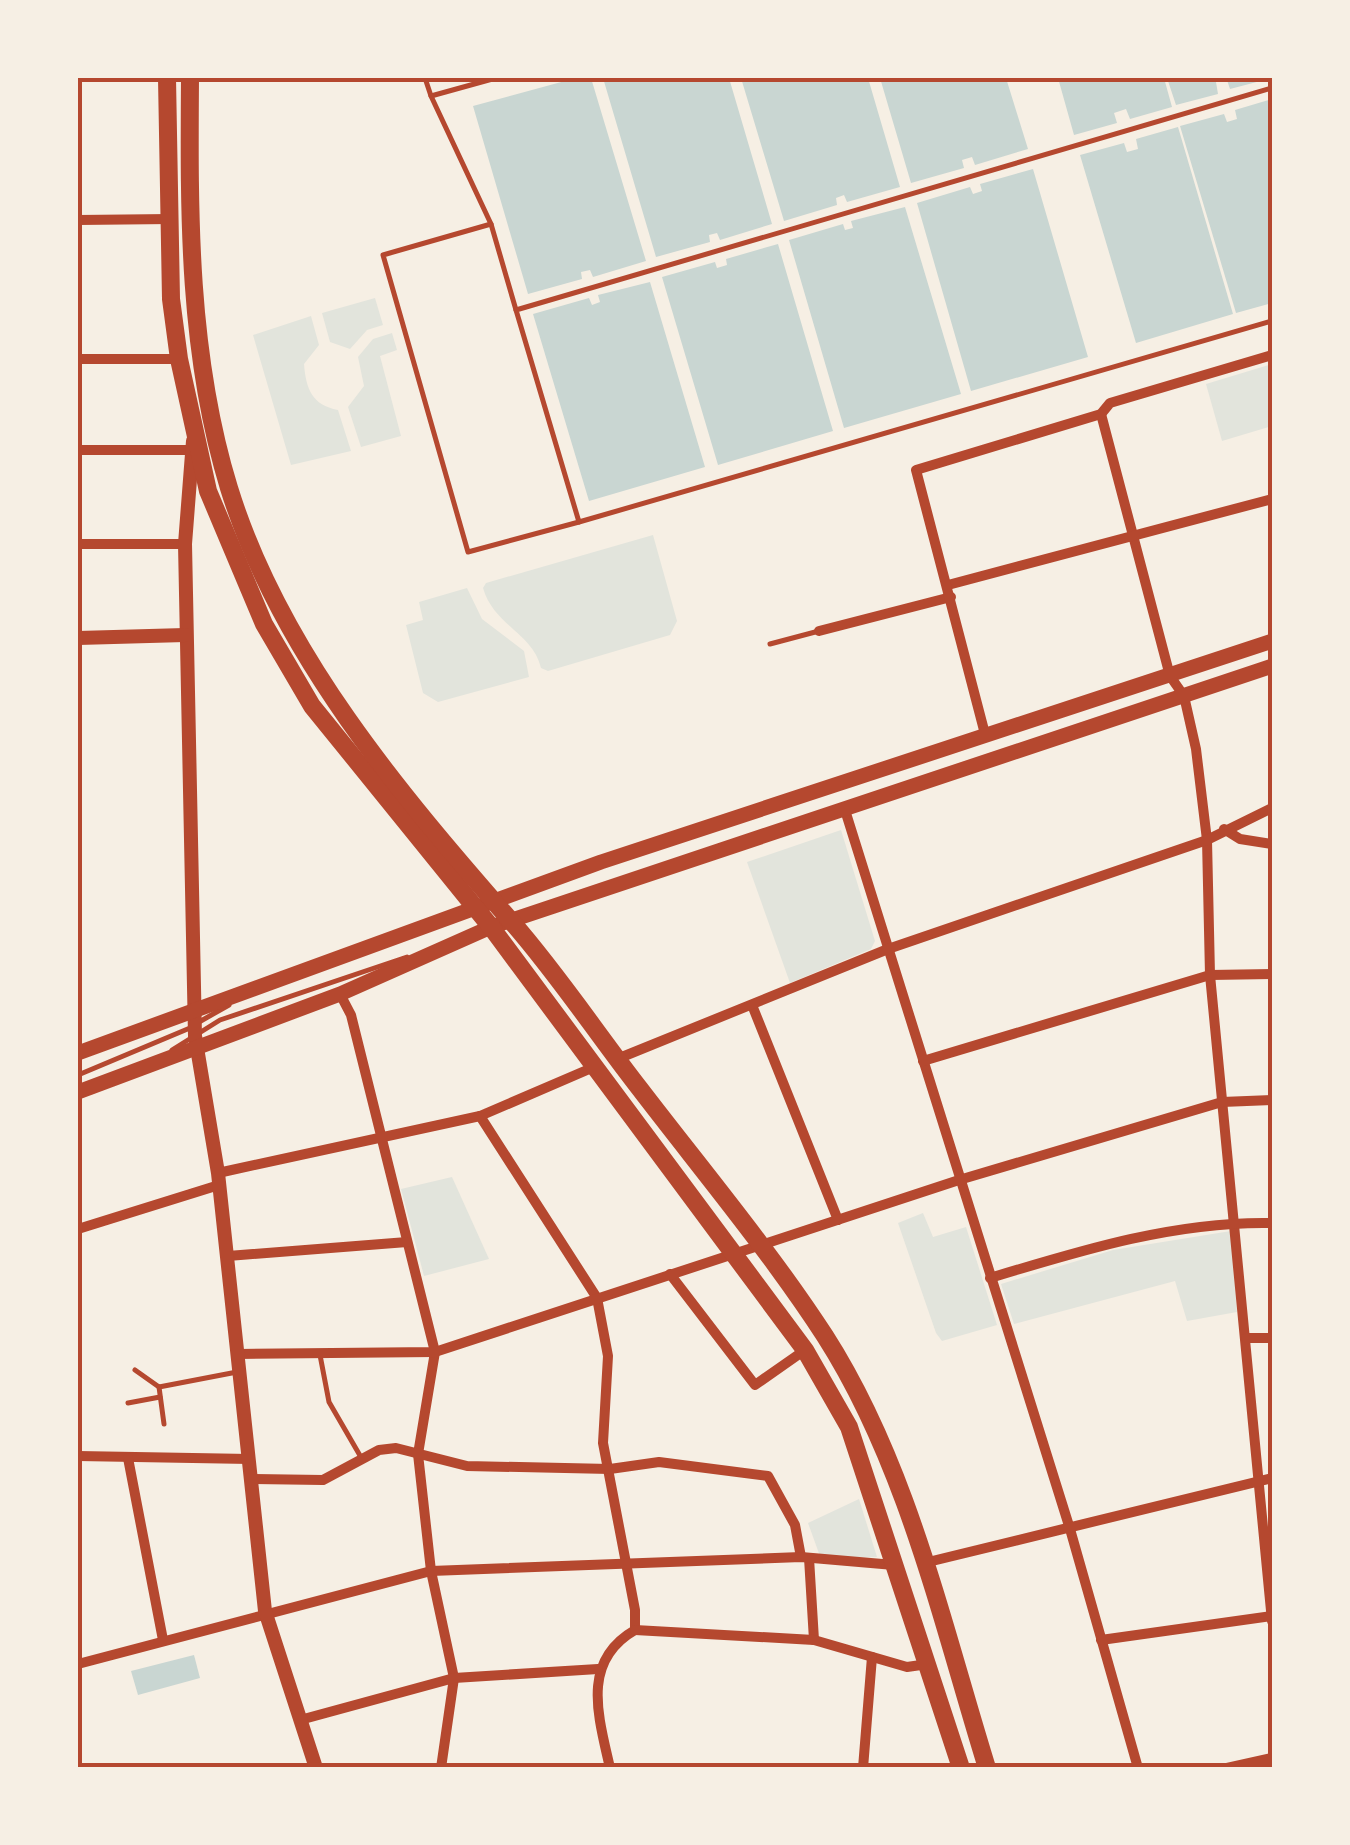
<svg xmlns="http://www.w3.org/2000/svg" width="1350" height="1845" viewBox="0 0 1350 1845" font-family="'Space Grotesk',sans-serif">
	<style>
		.green { fill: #e2e4dc }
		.water { fill: #c9d6d2 }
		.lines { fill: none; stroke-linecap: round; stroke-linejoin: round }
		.service { stroke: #b5482f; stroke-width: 5 }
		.minor { stroke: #b5482f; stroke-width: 10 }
		.tertiary { stroke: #b5482f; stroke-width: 14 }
		.secondary { stroke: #b5482f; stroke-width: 15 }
		.primary { stroke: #b5482f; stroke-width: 18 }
		.neatline { fill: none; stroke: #b5482f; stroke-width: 4 }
	</style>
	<rect width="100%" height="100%" fill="#f6efe4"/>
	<g class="green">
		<path d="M 375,298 L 383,325 L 367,330 L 350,349 L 330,342 L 322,313 Z"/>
		<path d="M 311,316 L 319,345 L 304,364 C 306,389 312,405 338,410 L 351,451 L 291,465 L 253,335 Z"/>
		<path d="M 392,333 L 397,350 L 380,356 L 401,436 L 361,447 L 348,407 L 364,386 L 358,357 L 373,339 Z"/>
		<path d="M 1272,364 L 1272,426 L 1222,441 L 1206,384 Z"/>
		<path d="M 653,535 L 677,621 L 670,635 L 548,671 L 541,668 C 533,633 494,626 483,588 L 486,583 Z"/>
		<path d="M 467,588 L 482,619 L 524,651 L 529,677 L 438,702 L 423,693 L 406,625 L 423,620 L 419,602 Z"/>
		<path d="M 841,830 L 875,941 L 871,949 L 790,983 L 747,862 Z"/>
		<path d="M 452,1177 L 489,1259 L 424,1276 L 401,1189 Z"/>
		<path d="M 923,1213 L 933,1237 L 966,1227 L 997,1325 L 942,1341 L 936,1333 L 898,1223 Z"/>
		<path d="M 1231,1231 L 1237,1312 L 1187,1321 L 1175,1281 L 1014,1324 L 1001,1284 L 1113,1250 Z"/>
		<path d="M 859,1499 L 877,1557 L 821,1559 L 808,1523 Z"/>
	</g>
	<g class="water">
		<path d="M 576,78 L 591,78 L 646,261 L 593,277 L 590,270 L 581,272 L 582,279 L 528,294 L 473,106 Z"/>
		<path d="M 603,78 L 729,78 L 772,224 L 720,240 L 717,233 L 709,235 L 710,242 L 656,257 Z"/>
		<path d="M 741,78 L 868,78 L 900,187 L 847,202 L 844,195 L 836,198 L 837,205 L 784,221 Z"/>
		<path d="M 880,78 L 1006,78 L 1028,149 L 975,165 L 972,157 L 962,160 L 964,168 L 911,183 Z"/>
		<path d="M 1058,78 L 1164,78 L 1172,107 L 1130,119 L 1126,109 L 1114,113 L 1117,123 L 1074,135 Z"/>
		<path d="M 1167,78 L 1272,78 L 1230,89 L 1227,80 L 1216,82 L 1218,94 L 1176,105 Z"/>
		<path d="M 1272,99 L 1272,303 L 1236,313 L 1180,126 L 1224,114 L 1227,122 L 1237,119 L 1235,110 Z"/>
		<path d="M 1178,127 L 1233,314 L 1136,343 L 1080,155 L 1124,143 L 1127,152 L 1138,149 L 1136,139 Z"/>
		<path d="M 1033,169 L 1088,357 L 971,391 L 917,203 L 970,187 L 973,194 L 982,191 L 980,184 Z"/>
		<path d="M 905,207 L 961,394 L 844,428 L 789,240 L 843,224 L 845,230 L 853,228 L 851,221 Z"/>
		<path d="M 778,244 L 833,431 L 718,465 L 662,277 L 715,262 L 717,268 L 727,265 L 726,259 Z"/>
		<path d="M 650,282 L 705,467 L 589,501 L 533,314 L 589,298 L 592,305 L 600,302 L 598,295 Z"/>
		<path d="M 194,1655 L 200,1678 L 138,1695 L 131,1671 Z"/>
	</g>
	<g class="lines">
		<g class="service">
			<path d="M 425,78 L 431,96"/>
			<path d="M 1272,88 L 516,310 L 579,522 L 1272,321"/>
			<path d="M 491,224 L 431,96 L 496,78"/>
			<path d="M 516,310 L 491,224 L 383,255 L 468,552 L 579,522"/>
			<path d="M 770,644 L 819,631"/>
			<path d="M 199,1022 L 229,1005"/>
			<path d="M 172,1050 L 220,1020 L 407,957"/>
			<path d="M 78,1075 L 190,1028"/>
			<path d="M 320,1355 L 329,1402 L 362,1459"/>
			<path d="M 135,1370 L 159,1387 L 237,1372"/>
			<path d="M 159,1387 L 164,1424"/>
			<path d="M 128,1403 L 160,1397"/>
		</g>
		<g class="minor">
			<path d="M 78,220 L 171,219"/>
			<path d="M 78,359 L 179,359"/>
			<path d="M 1101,414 L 1170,676 L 1184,696 L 1196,749 L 1207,840 L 1210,975 L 1272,1621"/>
			<path d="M 78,450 L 192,450"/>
			<path d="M 78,544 L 185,544"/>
			<path d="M 948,585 L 1272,499"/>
			<path d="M 819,631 L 951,597"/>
			<path d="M 985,734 L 916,470 L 1101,414 L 1110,403 L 1272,355"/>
			<path d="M 845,810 L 1070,1529 L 1138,1768"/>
			<path d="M 1224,829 L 1240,839 L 1272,844"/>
			<path d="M 340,994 L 351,1015 L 435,1352 L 418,1454 L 431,1571 L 454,1678 L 441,1768"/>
			<path d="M 752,1005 L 838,1220"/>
			<path d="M 617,1059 L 888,949 L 1207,840 L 1272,808"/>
			<path d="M 923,1061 L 1210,975 L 1272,974"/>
			<path d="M 480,1116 L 597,1298 L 608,1356 L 603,1443 L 635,1610 L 635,1630 C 581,1661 598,1715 610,1768"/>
			<path d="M 218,1173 L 480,1116 L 594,1067"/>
			<path d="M 78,1229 L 219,1185"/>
			<path d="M 228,1256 L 407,1242"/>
			<path d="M 670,1274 L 755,1385 L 805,1350"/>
			<path d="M 990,1278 C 1082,1250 1176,1221 1272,1223"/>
			<path d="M 1246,1338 L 1272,1338"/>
			<path d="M 238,1354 L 435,1352 L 959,1180 L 1222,1102 L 1272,1100"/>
			<path d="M 78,1456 L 250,1459"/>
			<path d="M 128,1458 L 163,1640"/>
			<path d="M 253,1479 L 323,1480 L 379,1450 L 396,1448 L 467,1466 L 610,1469 L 659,1462 L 768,1476 L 795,1525 L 801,1557"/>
			<path d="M 809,1558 L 814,1640"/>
			<path d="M 924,1563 L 1272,1478"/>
			<path d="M 635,1630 L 814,1640 L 907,1667 L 928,1664"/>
			<path d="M 1101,1640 L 1272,1616"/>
			<path d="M 78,1664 L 431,1571 L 801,1557 L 894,1565"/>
			<path d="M 300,1720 L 454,1678 L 598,1669"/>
			<path d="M 863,1768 L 872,1657"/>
			<path d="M 1227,1768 L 1272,1758"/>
		</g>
		<g class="tertiary">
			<path d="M 193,441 L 185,544 L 195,1036 L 218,1173 L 265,1611 L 316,1768"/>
			<path d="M 78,638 L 185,635"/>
		</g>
		<g class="secondary">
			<path d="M 78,1053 L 601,862 L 1272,641"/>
			<path d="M 78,1092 L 340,994 L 491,927 L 1272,666"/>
		</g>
		<g class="primary">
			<path d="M 167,78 L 171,299 L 179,359 L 208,491 L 264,624 L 312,706 L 491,927 L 805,1350 L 849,1427 L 961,1768"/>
			<path d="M 190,78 C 189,216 188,354 229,488 C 280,653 400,794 511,921 C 557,973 597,1034 640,1089 C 702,1170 769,1250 825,1336 C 907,1464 942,1623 987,1768"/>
		</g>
	</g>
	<rect width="1350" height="1845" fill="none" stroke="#f6efe4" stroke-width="160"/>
	<rect x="80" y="80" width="1190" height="1685" class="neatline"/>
</svg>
